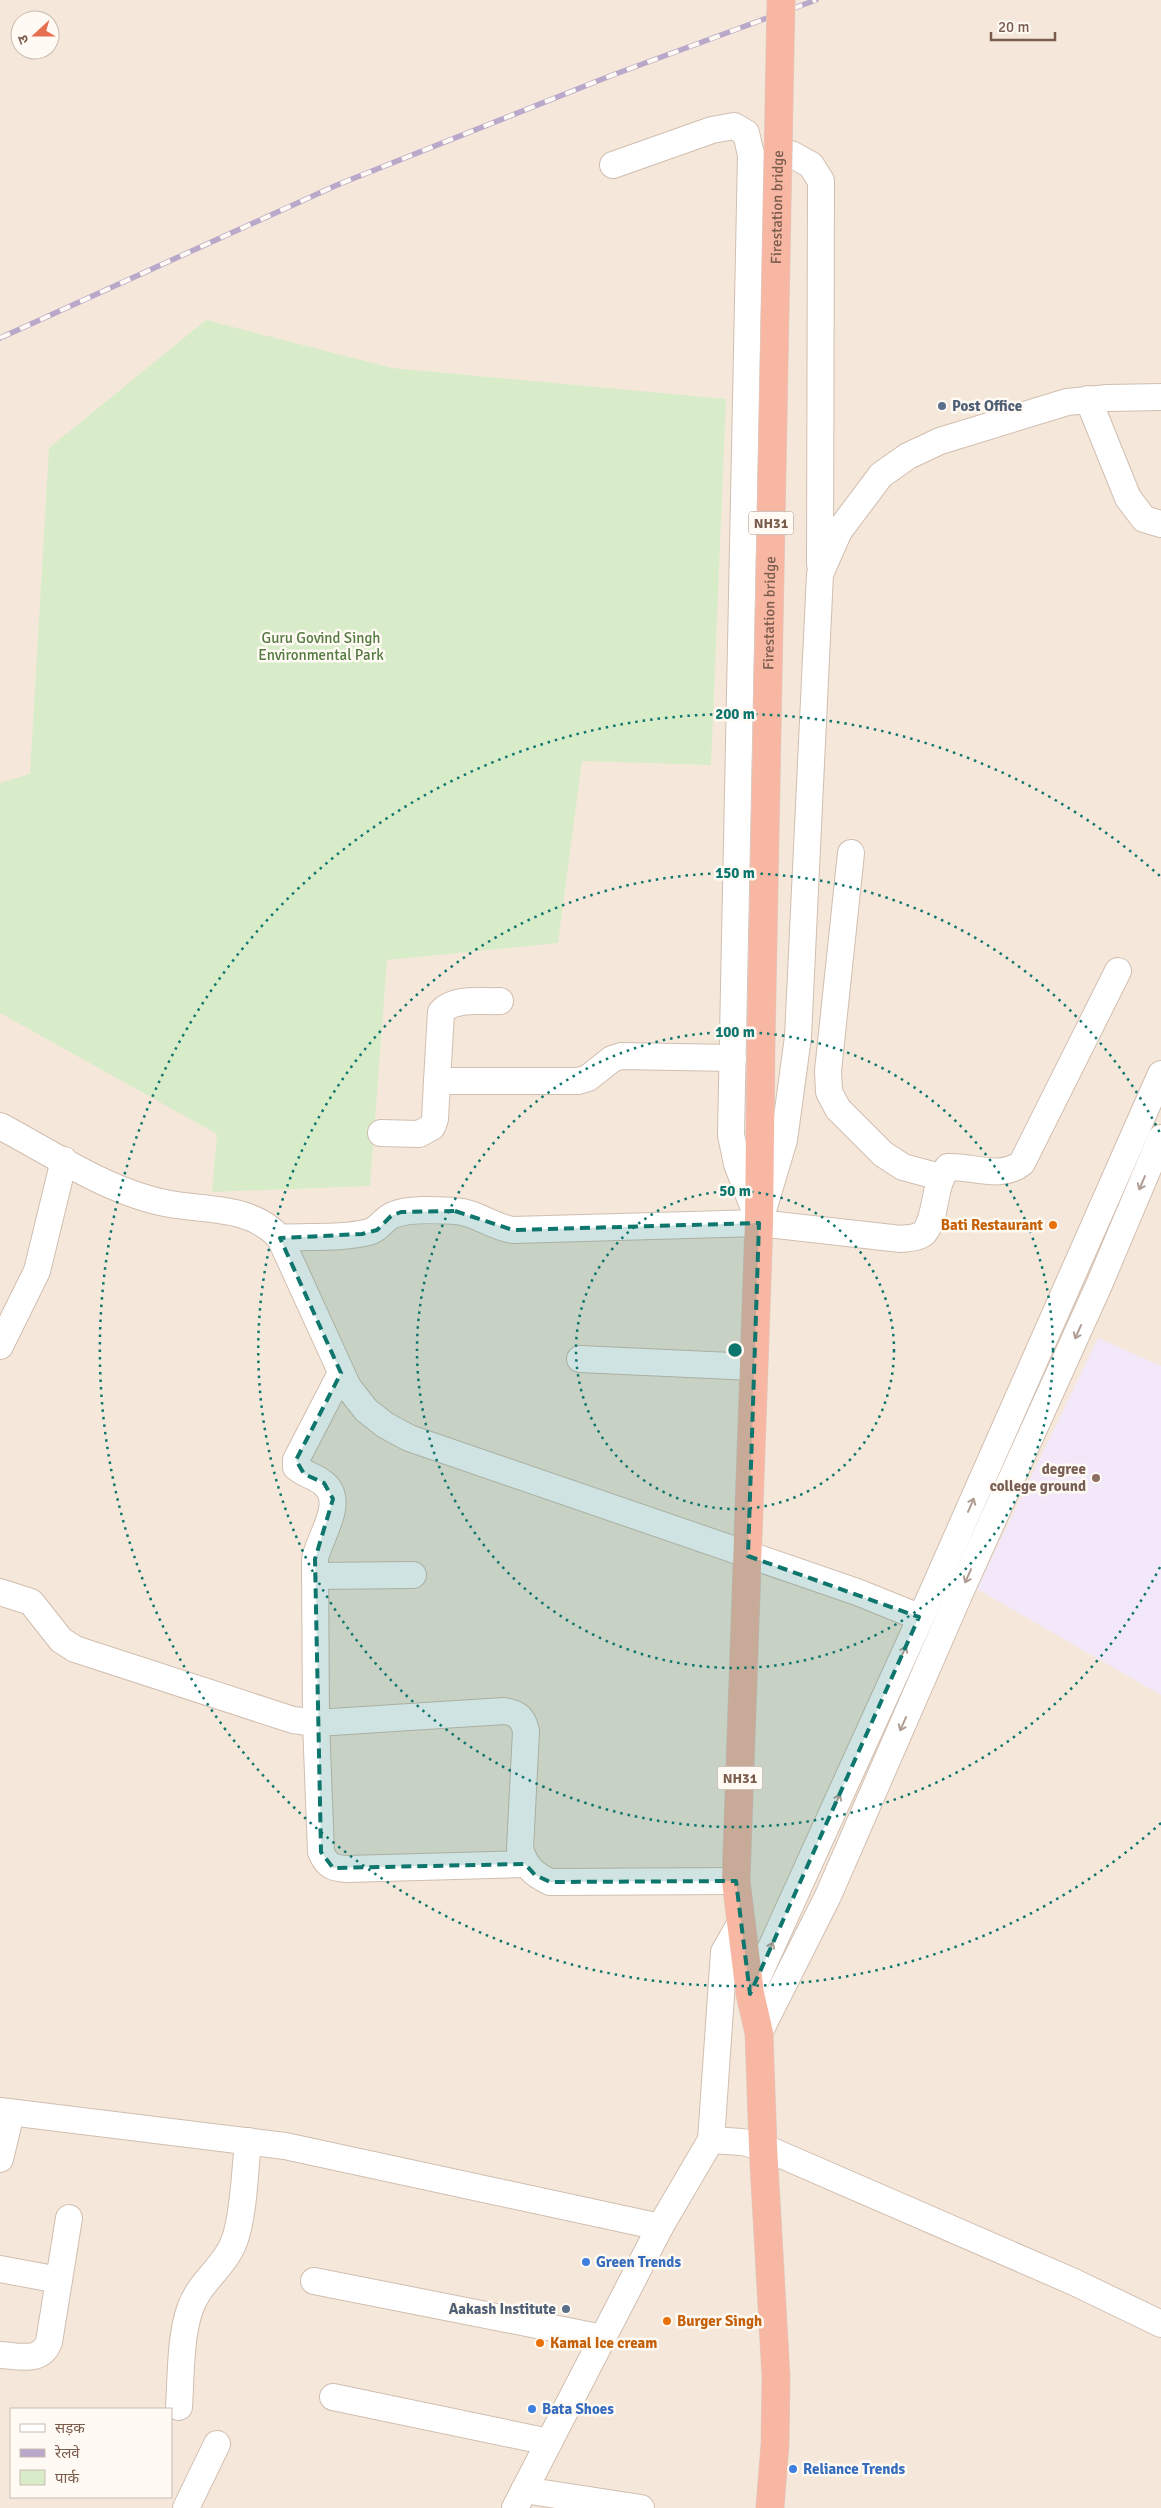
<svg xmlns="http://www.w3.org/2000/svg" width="1161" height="2508" viewBox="0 0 1161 2508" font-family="Signika,'Noto Sans Devanagari',sans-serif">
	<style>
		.residential { fill: #f5e8da; fill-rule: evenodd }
		.education { fill: #f3e8fa }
		.green { fill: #d8ecc9 }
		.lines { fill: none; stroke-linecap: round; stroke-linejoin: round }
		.minor-casing { stroke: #d1beb0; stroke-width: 28 }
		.highway-casing { stroke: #dad1cd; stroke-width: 29 }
		.minor { stroke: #fff; stroke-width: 26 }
		.highway { stroke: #f7b7a3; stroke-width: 28 }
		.rail-casing { stroke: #b9a8c9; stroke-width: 5.5 }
		.rail { stroke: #fffaf3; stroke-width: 4; stroke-dasharray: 11; stroke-linecap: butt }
		.highway-bridge-casing { stroke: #dad1cd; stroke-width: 29; stroke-linecap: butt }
		.highway-bridge { stroke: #f7b7a3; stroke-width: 28 }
		.oneway { stroke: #af9d94 }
		.marked { fill: #0f766e; fill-opacity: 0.2; stroke: #0f766e; stroke-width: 4; stroke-dasharray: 10 6; stroke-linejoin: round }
		.ring { fill: none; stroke: #0f766e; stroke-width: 2.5; stroke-dasharray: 2.5 5 }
		.service-dot { fill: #5c6f8a; stroke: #fffaf3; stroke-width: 2 }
		.food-dot { fill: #e8710a; stroke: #fffaf3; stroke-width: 2 }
		.education-dot { fill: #8d6e63; stroke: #fffaf3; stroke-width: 2 }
		.shop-dot { fill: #3f7fe0; stroke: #fffaf3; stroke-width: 2 }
		.labels { text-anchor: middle; stroke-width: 5; stroke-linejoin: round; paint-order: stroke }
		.shield { fill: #fffaf3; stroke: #a28b7f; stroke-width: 1 }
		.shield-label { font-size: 14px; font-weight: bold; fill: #7a5c4d }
		.street-label { font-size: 15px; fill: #7a5c4d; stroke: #fffaf3 }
		.service-label { font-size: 15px; font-weight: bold; fill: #4e5e75; stroke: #fffaf3; text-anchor: start }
		.park-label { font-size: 15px; fill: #537a41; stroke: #fffaf3 }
		.food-label { font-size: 15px; font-weight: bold; fill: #c56008; stroke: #fffaf3; text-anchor: start }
		.education-label { font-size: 15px; font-weight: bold; fill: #785e54; stroke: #fffaf3; text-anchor: end }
		.shop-label { font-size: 15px; font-weight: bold; fill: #366cbe; stroke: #fffaf3; text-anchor: start }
		.centre { fill: #0f766e; stroke: #fffaf3; stroke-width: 2.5 }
		.ring-label { font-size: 15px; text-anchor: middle; font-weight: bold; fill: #0f766e; stroke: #fffaf3; stroke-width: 5; stroke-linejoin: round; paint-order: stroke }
	</style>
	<rect width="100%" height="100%" fill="#fdf6ec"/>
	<path class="residential" d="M 0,0 L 1161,0 L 1161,2508 L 0,2508 ZM 20,20 L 50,20 L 50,50 L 20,50 ZM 11,2409 L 171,2409 L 171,2497 L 11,2497 Z"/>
	<path class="education" d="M 1098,1338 L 1161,1366 L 1161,1695 L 977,1589 Z"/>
	<path class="green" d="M 206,320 L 392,368 L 726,399 L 711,765 L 582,761 L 558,943 L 387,960 L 370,1186 L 212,1192 L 217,1134 L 0,1013 L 0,783 L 30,774 L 49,448 Z"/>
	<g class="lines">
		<defs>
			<g id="minor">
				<path d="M 613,165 L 712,130 L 734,126 L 746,133 L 751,155 L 731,1135 L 737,1164 L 759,1222"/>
				<path d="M 758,165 L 791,154 L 811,165 L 821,181 L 820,564"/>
				<path d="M 1088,399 L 1128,498 L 1144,519 L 1161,524"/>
				<path d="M 851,853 L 828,1071 L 829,1092 L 838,1109 L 883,1154 L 903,1167 L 940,1177"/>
				<path d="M 437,1081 L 441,1012 C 454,997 481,1002 500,1001"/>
				<path d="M 0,1126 C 53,1154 111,1194 170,1204 C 209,1211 251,1206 280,1238 L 348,1387 L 366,1410 L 385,1425 L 409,1438 L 857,1592 L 919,1617"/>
				<path d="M 381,1133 L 419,1134 L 432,1127 L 435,1119 L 437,1081 L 578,1081 L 588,1078 L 612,1059 L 621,1056 L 733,1058"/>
				<path d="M 763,1210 L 784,1140 L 798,1037 L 820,574 L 839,531 L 881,475 L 908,456 L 940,441 L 1067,402 L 1108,398 L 1161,397"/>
				<path d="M 280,1238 C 309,1236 341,1239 369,1232 C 380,1229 383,1219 393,1215 C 409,1208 437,1210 455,1211 C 476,1212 492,1227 513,1230 L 759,1223 L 901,1239 C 908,1238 918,1238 924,1233 C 938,1216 932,1186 948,1167 C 973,1166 1001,1180 1022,1163 L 1118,971"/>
				<path d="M 0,1346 L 37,1271 L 64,1160"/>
				<path d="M 580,1359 L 753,1367"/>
				<path d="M 341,1373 L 296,1460 L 296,1467 C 305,1475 315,1476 323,1483 C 347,1501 319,1537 315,1559 L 316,1723 L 321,1852 C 327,1866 332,1868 347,1869 L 525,1864"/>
				<path d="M 315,1576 L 413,1575"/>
				<path d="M 0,1592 L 31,1602 L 61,1640 L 75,1649 L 293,1720 L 316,1723 L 504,1711 C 518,1713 523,1718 526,1731 L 520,1849 C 526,1867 533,1874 550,1882 L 736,1881"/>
				<path d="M 750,1994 L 936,1584 L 1161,1074"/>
				<path d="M 759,2033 L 828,1896 L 959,1595 L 1099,1285 L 1161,1138"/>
				<path d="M 0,2111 L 285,2146 L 660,2227"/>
				<path d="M 711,2140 L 724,1952 L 740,1924"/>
				<path d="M 0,2159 L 11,2113"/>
				<path d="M 0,2269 L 59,2280"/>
				<path d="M 314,2281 L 603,2338"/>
				<path d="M 0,2355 C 19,2356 41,2363 49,2342 L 69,2218"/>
				<path d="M 333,2397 L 549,2442"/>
				<path d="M 179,2407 C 181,2378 180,2337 190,2309 C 199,2281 228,2265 236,2236 C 244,2209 245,2170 248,2141"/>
				<path d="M 524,2490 L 641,2508"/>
				<path d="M 186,2508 L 217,2444"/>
				<path d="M 515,2508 L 660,2227 L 711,2140 L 742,2142 L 763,2147 L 1074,2282 L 1161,2324"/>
			</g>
			<path id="highway" d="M 761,1045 L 759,1223 L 736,1881 L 750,1994 L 759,2033 L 763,2147 L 776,2377 L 775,2444 L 770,2508"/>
		</defs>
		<use href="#minor" class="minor-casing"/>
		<use href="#highway" class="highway-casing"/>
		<use href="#minor" class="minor"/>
		<use href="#highway" class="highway"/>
		<defs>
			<path id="rail" d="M 0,338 L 337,185 L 610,76 L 816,0"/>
		</defs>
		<use href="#rail" class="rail-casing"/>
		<use href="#rail" class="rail"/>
		<defs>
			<g id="highway-bridge">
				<path id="s1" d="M 761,1045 L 781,0"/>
			</g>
		</defs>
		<use href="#highway-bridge" class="highway-bridge-casing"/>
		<use href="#highway-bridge" class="highway-bridge"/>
	</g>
	<defs><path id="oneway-shaft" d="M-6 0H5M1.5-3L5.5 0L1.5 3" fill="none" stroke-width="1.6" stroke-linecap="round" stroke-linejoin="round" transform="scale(1.25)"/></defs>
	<g class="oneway">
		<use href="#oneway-shaft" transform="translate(1142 1183) rotate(113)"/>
		<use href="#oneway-shaft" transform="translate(1078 1332) rotate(114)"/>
		<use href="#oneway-shaft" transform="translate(971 1505) rotate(-66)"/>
		<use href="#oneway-shaft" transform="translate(968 1576) rotate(114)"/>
		<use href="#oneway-shaft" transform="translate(903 1653) rotate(-66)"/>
		<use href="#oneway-shaft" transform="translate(903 1724) rotate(114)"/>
		<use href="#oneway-shaft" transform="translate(837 1801) rotate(-66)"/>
		<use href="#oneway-shaft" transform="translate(770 1949) rotate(-66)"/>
	</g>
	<path class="marked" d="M 455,1211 L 513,1230 L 759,1223 L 748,1556 L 919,1617 L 750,1994 L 736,1881 L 550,1882 L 535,1875 L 525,1864 L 333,1868 L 321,1852 L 315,1559 L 333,1499 L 324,1483 L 304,1474 L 296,1460 L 341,1373 L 280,1238 L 362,1234 L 377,1230 L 391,1216 L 401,1212 Z"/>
	<g class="ring">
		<circle cx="735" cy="1350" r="159"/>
		<circle cx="735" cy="1350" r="318"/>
		<path d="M1160 1567A477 477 0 1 1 1160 1133"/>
		<path d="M1161 1823A636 636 0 1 1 1161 877"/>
	</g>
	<g class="service-dot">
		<circle cx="942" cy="406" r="5"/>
		<circle cx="566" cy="2309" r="5"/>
	</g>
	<g class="food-dot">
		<circle cx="1053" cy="1225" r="5"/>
		<circle cx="667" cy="2321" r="5"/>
		<circle cx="540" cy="2343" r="5"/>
	</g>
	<circle class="education-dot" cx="1096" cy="1478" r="5"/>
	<g class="shop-dot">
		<circle cx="586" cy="2262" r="5"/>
		<circle cx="532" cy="2409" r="5"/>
		<circle cx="793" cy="2469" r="5"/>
	</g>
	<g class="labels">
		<g class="shield">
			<rect x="748.5" y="511.5" width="45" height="23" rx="4"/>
			<rect x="717.5" y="1766.5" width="45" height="23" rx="4"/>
		</g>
		<g class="shield-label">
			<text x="771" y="528">NH31</text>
			<text x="740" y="1783">NH31</text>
		</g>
		<g class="street-label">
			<text dy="5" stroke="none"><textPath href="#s1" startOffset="838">Firestation bridge</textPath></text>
			<text dy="5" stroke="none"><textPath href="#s1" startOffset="432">Firestation bridge</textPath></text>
		</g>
		<g class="service-label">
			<text x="952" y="411">Post Office</text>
			<text x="556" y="2314" text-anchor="end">Aakash Institute</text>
		</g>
		<g class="park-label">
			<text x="321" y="643">Guru Govind Singh<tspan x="321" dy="17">Environmental Park</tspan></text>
		</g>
		<g class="food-label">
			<text x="1043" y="1230" text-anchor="end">Bati Restaurant</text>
			<text x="677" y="2326">Burger Singh</text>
			<text x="550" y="2348">Kamal Ice cream</text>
		</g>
		<g class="education-label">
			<text x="1086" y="1474">degree<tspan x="1086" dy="17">college ground</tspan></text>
		</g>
		<g class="shop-label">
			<text x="596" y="2267">Green Trends</text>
			<text x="542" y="2414">Bata Shoes</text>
			<text x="803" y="2474">Reliance Trends</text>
		</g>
	</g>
	<circle cx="735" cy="1350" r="8" class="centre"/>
	<g class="ring-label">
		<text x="735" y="719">200 m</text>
		<text x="735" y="878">150 m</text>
		<text x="735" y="1037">100 m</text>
		<text x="735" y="1196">50 m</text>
	</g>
	<rect x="10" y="2408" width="162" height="90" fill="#fffaf3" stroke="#cabbb1"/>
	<rect x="20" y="2424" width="25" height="8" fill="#ffffff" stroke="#cabbb1"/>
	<text x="55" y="2433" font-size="15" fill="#7a5c4d">सड़क</text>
	<rect x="20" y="2449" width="25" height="8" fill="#b9a8c9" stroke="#cabbb1"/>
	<text x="55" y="2458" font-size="15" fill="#7a5c4d">रेलवे</text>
	<rect x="20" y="2470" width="25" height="15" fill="#d8ecc9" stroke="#cabbb1"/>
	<text x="55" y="2483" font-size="15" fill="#7a5c4d">पार्क</text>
	<g transform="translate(35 35) rotate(249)"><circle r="24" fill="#fffaf3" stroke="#cabbb1"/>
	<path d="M0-4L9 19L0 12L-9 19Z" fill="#e76f51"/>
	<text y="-8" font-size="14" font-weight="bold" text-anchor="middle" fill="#7a5c4d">उ</text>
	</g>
	<path d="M991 32v8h64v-8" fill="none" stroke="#7a5c4d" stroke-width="2.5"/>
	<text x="998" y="32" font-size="15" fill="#7a5c4d" stroke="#fffaf3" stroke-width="4" paint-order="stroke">20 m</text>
</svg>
